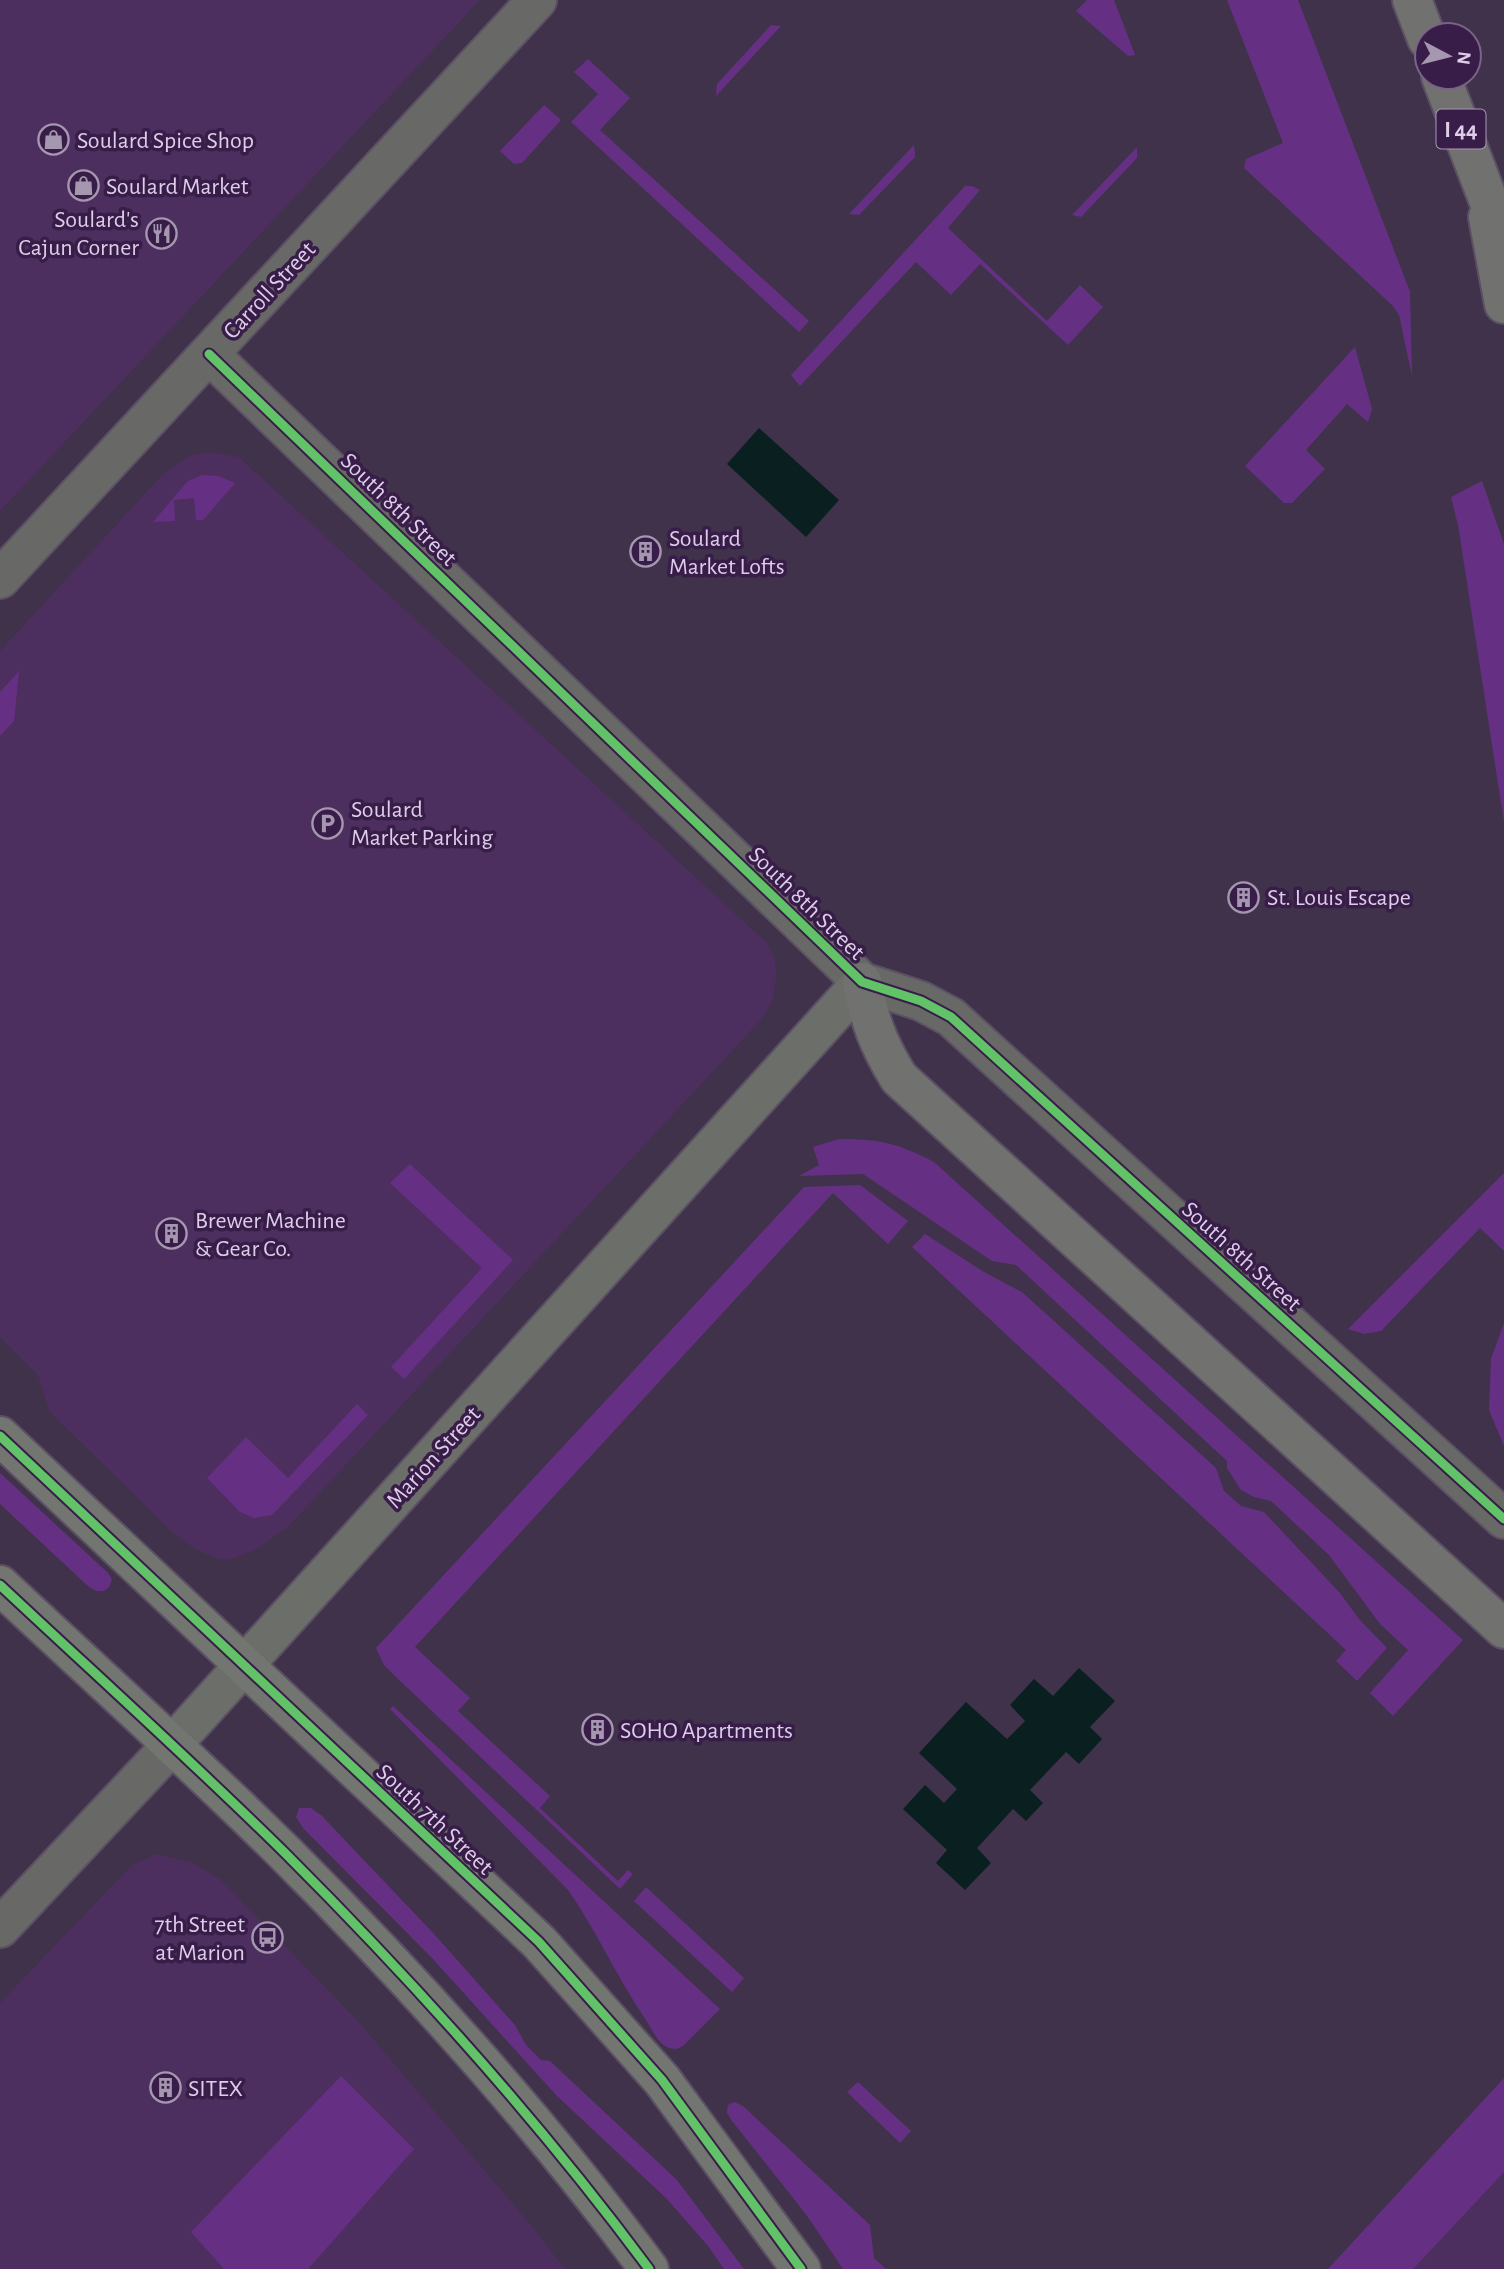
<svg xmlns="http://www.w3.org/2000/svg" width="1504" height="2269" viewBox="0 0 1504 2269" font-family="'Alegreya Sans',sans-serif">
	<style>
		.built { fill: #4c2f5f }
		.green { fill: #653083 }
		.water { fill: #091f20 }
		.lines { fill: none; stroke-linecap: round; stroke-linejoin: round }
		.street-casing { stroke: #5b5064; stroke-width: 42 }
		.secondary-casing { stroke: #5b5064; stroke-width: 42 }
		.primary-casing { stroke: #5b5064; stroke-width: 42 }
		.highway-casing { stroke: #5b5064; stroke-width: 42 }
		.street { stroke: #686967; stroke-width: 38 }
		.secondary { stroke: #6c6e69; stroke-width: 38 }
		.primary { stroke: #737670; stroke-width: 38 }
		.highway { stroke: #71726f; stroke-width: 38 }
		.cycleway-casing { stroke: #381d49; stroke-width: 13 }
		.cycleway { stroke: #61c268; stroke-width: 9 }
		.labels { text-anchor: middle; stroke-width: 7; stroke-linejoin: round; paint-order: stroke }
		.shield { fill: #381d49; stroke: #ac98b9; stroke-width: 2 }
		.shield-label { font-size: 23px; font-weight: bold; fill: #ddcde9 }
		.poi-label { font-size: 24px; fill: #ddcde9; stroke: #381d49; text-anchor: start }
		.street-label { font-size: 24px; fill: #ddcde9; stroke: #381d49 }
	</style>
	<rect width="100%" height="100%" fill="#40324a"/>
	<g class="built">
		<path d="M 0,0 L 480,0 L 0,511 Z"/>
		<path d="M 208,452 L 239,457 L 767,943 L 775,959 L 776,978 L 772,1003 L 759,1022 L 289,1526 L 257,1549 L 231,1559 L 218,1559 L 195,1549 L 172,1532 L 49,1411 L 38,1375 L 0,1337 L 0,651 L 164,473 L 189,456 Z"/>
		<path d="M 156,1854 L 191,1862 L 221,1880 L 358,2021 L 530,2224 L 565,2269 L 0,2269 L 0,2003 L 132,1865 Z"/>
		<path d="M 1504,2172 L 1504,2269 L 1413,2269 Z"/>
	</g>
	<g class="green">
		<path d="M 1087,0 L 1114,0 L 1135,55 L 1128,56 L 1076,11 Z"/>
		<path d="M 1227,0 L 1298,0 L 1410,292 L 1412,376 L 1399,315 L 1393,306 L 1244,168 L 1246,159 L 1283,143 Z"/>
		<path d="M 771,25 L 781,26 L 716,96 L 717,84 Z"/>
		<path d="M 588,59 L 630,98 L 600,130 L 809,321 L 799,332 L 571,122 L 598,94 L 574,72 Z"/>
		<path d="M 544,105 L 561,120 L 522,163 L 514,164 L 500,151 Z"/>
		<path d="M 914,145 L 915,157 L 859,215 L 849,214 Z"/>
		<path d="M 1137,147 L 1137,158 L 1081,217 L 1072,215 Z"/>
		<path d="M 965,186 L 972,186 L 980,190 L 948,228 L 1047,321 L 1080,285 L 1103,307 L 1068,345 L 980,264 L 951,295 L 916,262 L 800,386 L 791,375 Z"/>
		<path d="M 1355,347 L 1372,409 L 1368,422 L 1347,404 L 1306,450 L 1325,469 L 1292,503 L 1284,503 L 1245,466 Z"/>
		<path d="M 202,475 L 218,476 L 235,483 L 203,520 L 196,520 L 194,498 L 174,500 L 175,521 L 153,522 L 188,481 Z"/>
		<path d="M 1482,481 L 1504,544 L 1504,822 L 1458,525 L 1451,497 Z"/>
		<path d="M 19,671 L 14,721 L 0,736 L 0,692 Z"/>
		<path d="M 839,1139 C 880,1139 897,1143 934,1162 L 1463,1640 L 1393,1716 L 1370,1693 L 1408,1650 L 1380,1624 L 1329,1555 L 1271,1501 L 1254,1497 L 1241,1490 L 1227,1468 L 1227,1461 L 1016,1265 L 992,1261 L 863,1174 L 799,1176 L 819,1165 L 813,1147 Z"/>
		<path d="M 410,1164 L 513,1260 L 404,1379 L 391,1367 L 482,1268 L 390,1183 Z"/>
		<path d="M 1504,1173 L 1504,1251 L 1480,1228 L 1381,1331 L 1364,1334 L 1348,1329 Z"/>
		<path d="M 860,1185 L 908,1221 L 888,1244 L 833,1193 L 415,1647 L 470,1698 L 458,1711 L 550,1796 L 540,1808 L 618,1881 L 628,1870 L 633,1874 L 620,1889 L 398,1679 L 384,1665 L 376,1648 L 804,1187 Z"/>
		<path d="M 925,1234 L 984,1272 L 1022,1292 L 1216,1468 L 1224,1491 L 1241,1506 L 1264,1512 L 1340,1593 L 1359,1619 L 1387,1648 L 1357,1681 L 1336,1661 L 1346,1650 L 912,1247 Z"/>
		<path d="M 1504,1323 L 1504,1446 L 1489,1410 L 1491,1359 Z"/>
		<path d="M 357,1404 L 368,1415 L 272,1515 L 254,1518 L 240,1512 L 207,1478 L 246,1437 L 288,1478 Z"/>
		<path d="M 0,1473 L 107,1572 L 112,1579 L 109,1587 L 104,1591 L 96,1591 L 89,1587 L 0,1504 Z"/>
		<path d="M 393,1706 L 720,2009 L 683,2046 L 676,2049 C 672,2048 668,2048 665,2046 C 657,2041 651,2028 646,2020 C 617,1978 597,1931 568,1890 L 390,1709 Z"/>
		<path d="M 299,1808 L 311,1808 L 322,1816 L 435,1935 L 515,2025 L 526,2045 L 541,2060 L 550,2061 L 677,2180 L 744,2269 L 724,2269 L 708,2246 L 667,2199 L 556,2095 L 432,1958 L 303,1828 L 296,1817 Z"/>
		<path d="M 646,1887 L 744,1978 L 732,1992 L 634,1901 Z"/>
		<path d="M 341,2076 L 414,2149 L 308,2269 L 224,2269 L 191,2232 Z"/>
		<path d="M 1504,2078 L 1504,2172 L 1413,2269 L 1328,2269 Z"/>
		<path d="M 858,2082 L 911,2131 L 900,2143 L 847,2092 Z"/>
		<path d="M 734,2102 L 743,2106 L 870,2225 L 874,2258 L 886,2269 L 843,2269 L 805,2213 L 732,2121 L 727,2113 L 728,2105 Z"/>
	</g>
	<g class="water">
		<path d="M 759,428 L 839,500 L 806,537 L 727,464 Z"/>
		<path d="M 1079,1668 L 1115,1701 L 1090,1727 L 1102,1739 L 1079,1764 L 1066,1752 L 1030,1790 L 1043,1803 L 1026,1821 L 1013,1809 L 977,1848 L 991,1863 L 965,1890 L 936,1863 L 947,1850 L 903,1809 L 925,1785 L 944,1803 L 957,1789 L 919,1753 L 966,1702 L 1007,1739 L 1025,1721 L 1010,1705 L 1034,1679 L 1053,1696 Z"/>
	</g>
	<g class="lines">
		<defs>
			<g id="street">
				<path d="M 209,354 L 862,982 L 921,1001 L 951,1017 L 1504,1519"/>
				<path d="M 0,579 L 537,0"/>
				<path d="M 0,1928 L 171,1746"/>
			</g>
			<path id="secondary" d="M 171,1746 L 862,982"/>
			<g id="primary">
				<path d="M 0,1436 L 539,1942 L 662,2080 L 801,2269"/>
				<path d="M 0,1585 C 95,1674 193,1762 286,1854 C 416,1984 540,2122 649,2269"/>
			</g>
			<g id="highway">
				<path d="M 1412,0 L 1427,39"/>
				<path d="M 1441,77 L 1504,241"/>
				<path d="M 1488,217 L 1504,304"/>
				<path d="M 862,982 C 870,1022 878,1044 899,1078 L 1504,1629"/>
			</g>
		</defs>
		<use href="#street" class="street-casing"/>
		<use href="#secondary" class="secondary-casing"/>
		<use href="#primary" class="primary-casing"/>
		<use href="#highway" class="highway-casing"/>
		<use href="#street" class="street"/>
		<use href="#secondary" class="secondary"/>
		<use href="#primary" class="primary"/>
		<use href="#highway" class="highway"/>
		<defs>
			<g id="cycleway">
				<path d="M 209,354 L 862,982 L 921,1001 L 951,1017 L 1504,1519"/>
				<path d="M 0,1436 L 539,1942 L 662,2080 L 801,2269"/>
				<path d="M 0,1585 C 95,1674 193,1762 286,1854 C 416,1984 540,2122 649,2269"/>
			</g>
		</defs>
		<use href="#cycleway" class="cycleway-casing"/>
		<use href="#cycleway" class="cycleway"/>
	</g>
	<defs>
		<symbol id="shop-ring" viewBox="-11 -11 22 22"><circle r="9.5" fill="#381d49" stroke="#a697b1" stroke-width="1.5"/><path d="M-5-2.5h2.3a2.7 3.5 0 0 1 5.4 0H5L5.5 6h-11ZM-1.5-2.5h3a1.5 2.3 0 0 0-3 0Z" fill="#a697b1"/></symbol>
		<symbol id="restaurant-ring" viewBox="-11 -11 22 22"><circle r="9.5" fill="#381d49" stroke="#a697b1" stroke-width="1.5"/><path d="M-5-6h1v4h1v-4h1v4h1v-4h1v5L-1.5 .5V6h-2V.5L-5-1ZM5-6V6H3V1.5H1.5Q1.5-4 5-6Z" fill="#a697b1"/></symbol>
		<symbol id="building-ring" viewBox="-11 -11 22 22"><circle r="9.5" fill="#381d49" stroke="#a697b1" stroke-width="1.5"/><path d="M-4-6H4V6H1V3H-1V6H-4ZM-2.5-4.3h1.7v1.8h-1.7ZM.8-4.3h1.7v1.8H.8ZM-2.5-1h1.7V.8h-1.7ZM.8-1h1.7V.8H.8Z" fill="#a697b1"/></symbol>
		<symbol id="parking-ring" viewBox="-11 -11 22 22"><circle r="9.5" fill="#381d49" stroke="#a697b1" stroke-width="1.5"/><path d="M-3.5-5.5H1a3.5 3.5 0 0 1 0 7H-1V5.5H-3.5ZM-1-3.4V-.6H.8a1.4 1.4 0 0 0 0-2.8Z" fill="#a697b1"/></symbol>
		<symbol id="bus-ring" viewBox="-11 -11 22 22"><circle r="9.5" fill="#381d49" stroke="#a697b1" stroke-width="1.5"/><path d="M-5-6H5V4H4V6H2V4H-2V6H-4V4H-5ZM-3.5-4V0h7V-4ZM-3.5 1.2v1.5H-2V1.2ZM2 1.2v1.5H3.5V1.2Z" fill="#a697b1"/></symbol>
	</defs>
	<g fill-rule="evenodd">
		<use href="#shop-ring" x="36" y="122" width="35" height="35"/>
		<use href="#shop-ring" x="66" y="168" width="35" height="35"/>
		<use href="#restaurant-ring" x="144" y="216" width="35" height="35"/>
		<use href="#building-ring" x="628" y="534" width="35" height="35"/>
		<use href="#parking-ring" x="310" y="806" width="35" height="35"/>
		<use href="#building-ring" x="1226" y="880" width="35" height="35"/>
		<use href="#building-ring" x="154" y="1216" width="35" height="35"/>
		<use href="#building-ring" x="580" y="1712" width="35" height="35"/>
		<use href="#bus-ring" x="250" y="1920" width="35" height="35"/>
		<use href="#building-ring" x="148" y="2070" width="35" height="35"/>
	</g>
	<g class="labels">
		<rect class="shield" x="1436.5" y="109.5" width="49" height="39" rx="5"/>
		<g class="shield-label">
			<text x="1461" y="137">I 44</text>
		</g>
		<g class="poi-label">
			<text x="77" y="148">Soulard Spice Shop</text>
			<text x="106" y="194">Soulard Market</text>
			<text x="139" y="227" text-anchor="end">Soulard's<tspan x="139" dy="28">Cajun Corner</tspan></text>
			<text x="669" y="546">Soulard<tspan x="669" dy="28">Market Lofts</tspan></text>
			<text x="351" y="817">Soulard<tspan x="351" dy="28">Market Parking</tspan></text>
			<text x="1267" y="905">St. Louis Escape</text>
			<text x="195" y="1228">Brewer Machine<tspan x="195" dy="28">&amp; Gear Co.</tspan></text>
			<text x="620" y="1738">SOHO Apartments</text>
			<text x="245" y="1932" text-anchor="end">7th Street<tspan x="245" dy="28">at Marion</tspan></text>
			<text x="188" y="2096">SITEX</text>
		</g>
		<g class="street-label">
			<text transform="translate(269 290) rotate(-47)" y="8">Carroll Street</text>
			<text transform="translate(399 509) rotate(44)" y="8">South 8th Street</text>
			<text transform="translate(807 903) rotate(44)" y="8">South 8th Street</text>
			<text transform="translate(1242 1256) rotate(42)" y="8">South 8th Street</text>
			<text transform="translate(433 1457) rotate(-48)" y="8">Marion Street</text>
			<text transform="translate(435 1819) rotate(43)" y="8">South 7th Street</text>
		</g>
	</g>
	<g transform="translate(1448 56) rotate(97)"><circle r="33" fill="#381d49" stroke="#7a6389" stroke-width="2"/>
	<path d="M0-5L12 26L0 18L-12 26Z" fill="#a697b1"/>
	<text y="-10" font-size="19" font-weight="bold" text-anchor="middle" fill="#ddcde9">N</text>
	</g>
</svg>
